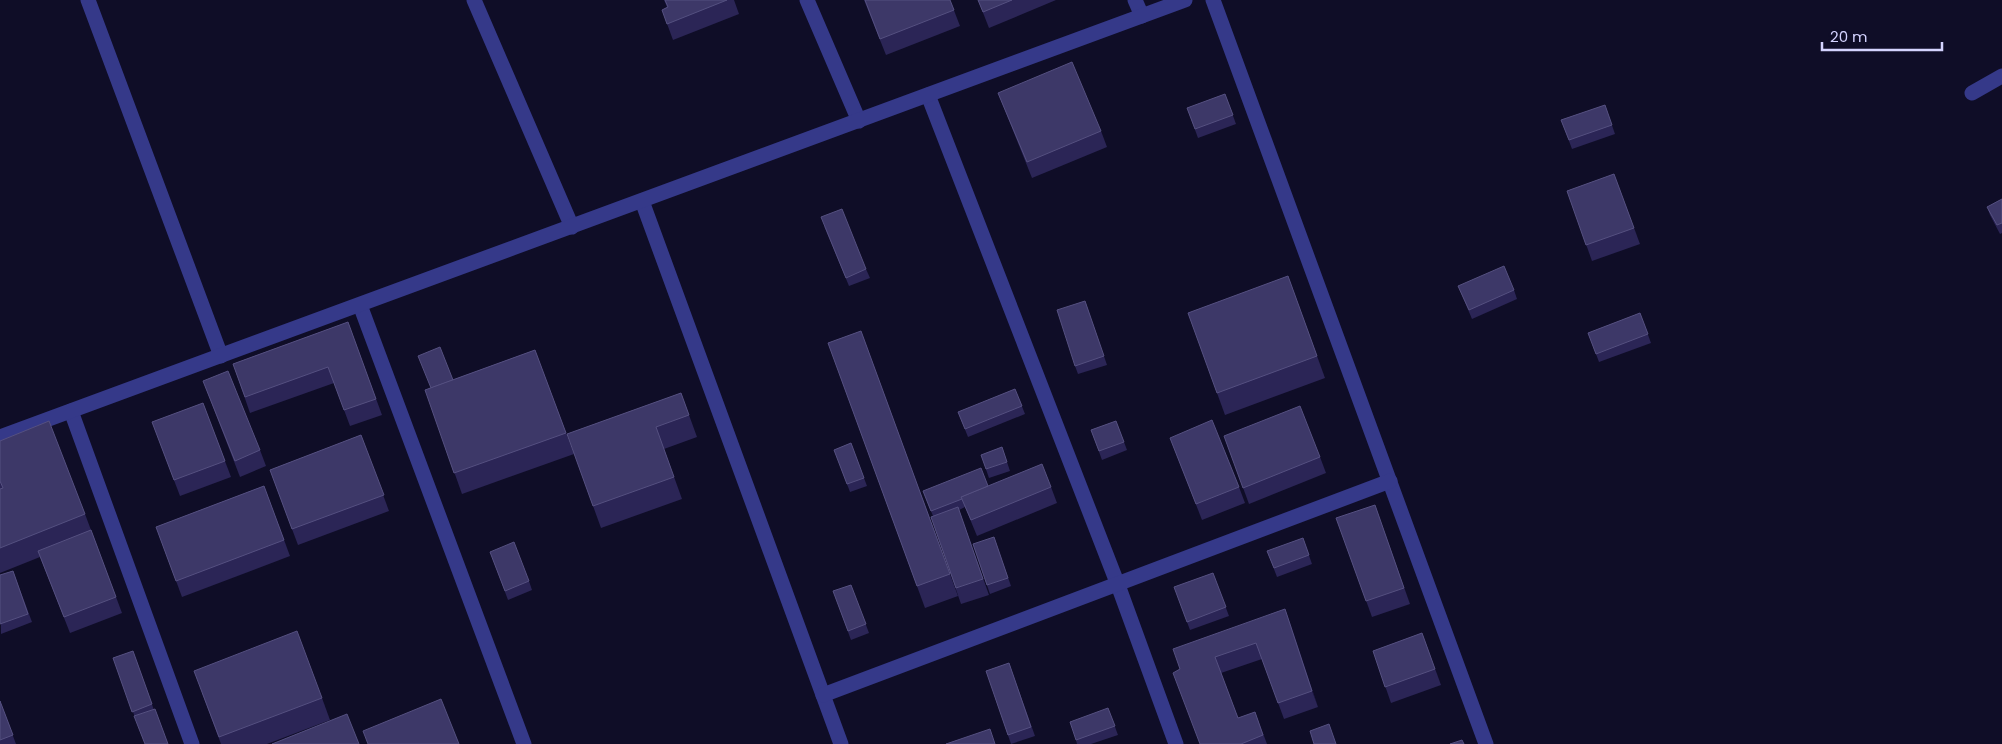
<svg xmlns="http://www.w3.org/2000/svg" width="2002" height="744" viewBox="0 0 2002 744" font-family="Poppins,sans-serif">
	<style>
		.lines { fill: none; stroke-linecap: round; stroke-linejoin: round }
		.street { stroke: #353989; stroke-width: 15 }
		.wall { fill: #2b2556 }
		.shaded-wall { fill: #18143b }
		.building { fill: #3d3868; stroke: #555080 }
	</style>
	<rect width="100%" height="100%" fill="#0f0d27"/>
	<g class="lines">
		<g class="street">
			<path d="M 88,0 L 221,356"/>
			<path d="M 474,0 L 572,227"/>
			<path d="M 807,0 L 859,121"/>
			<path d="M 1135,0 L 1142,16"/>
			<path d="M 1213,0 L 1486,744"/>
			<path d="M 1972,93 L 2002,76"/>
			<path d="M 928,95 L 1118,585 L 1176,744"/>
			<path d="M 642,201 L 841,744"/>
			<path d="M 360,305 L 524,744"/>
			<path d="M 71,411 L 192,744"/>
			<path d="M 0,437 L 1185,0"/>
			<path d="M 823,695 L 1390,481"/>
		</g>
	</g>
	<g class="wall">
		<path d="M 664,0 L 734,0 L 739,14 L 673,40 L 662,10 L 667,7 Z"/>
		<path d="M 864,0 L 950,0 L 960,26 L 886,55 Z"/>
		<path d="M 978,0 L 1056,0 L 989,28 Z"/>
		<path d="M 998,93 L 1101,131 L 1107,147 L 1032,178 Z"/>
		<path d="M 1225,94 L 1236,124 L 1198,138 L 1187,108 Z"/>
		<path d="M 1605,105 L 1615,134 L 1572,149 L 1561,120 Z"/>
		<path d="M 1614,174 L 1640,244 L 1592,261 L 1567,191 Z"/>
		<path d="M 2002,199 L 2002,233 L 2000,234 L 1990,215 L 1987,207 Z"/>
		<path d="M 824,226 L 866,269 L 870,278 L 849,286 Z"/>
		<path d="M 1288,276 L 1325,378 L 1225,415 L 1188,313 Z"/>
		<path d="M 1458,286 L 1514,290 L 1517,299 L 1472,319 Z"/>
		<path d="M 1085,301 L 1107,365 L 1078,374 L 1075,366 Z"/>
		<path d="M 1640,313 L 1651,343 L 1599,362 L 1588,333 Z"/>
		<path d="M 348,322 L 382,415 L 350,426 L 334,383 L 250,413 L 233,364 Z"/>
		<path d="M 861,331 L 958,596 L 925,608 L 828,343 Z"/>
		<path d="M 535,350 L 574,454 L 462,494 L 425,390 Z"/>
		<path d="M 203,381 L 260,450 L 266,466 L 240,477 Z"/>
		<path d="M 1015,389 L 1025,414 L 968,437 L 958,412 Z"/>
		<path d="M 681,393 L 697,437 L 664,449 L 682,499 L 601,528 L 567,434 Z"/>
		<path d="M 203,403 L 231,477 L 180,496 L 152,422 Z"/>
		<path d="M 1116,421 L 1127,450 L 1102,460 L 1091,430 Z"/>
		<path d="M 361,435 L 389,511 L 298,545 L 270,470 Z"/>
		<path d="M 1224,436 L 1320,457 L 1326,473 L 1249,504 Z"/>
		<path d="M 1170,438 L 1239,487 L 1245,503 L 1202,520 Z"/>
		<path d="M 0,441 L 85,514 L 122,613 L 70,633 L 40,557 L 0,573 Z"/>
		<path d="M 851,443 L 867,486 L 850,492 L 834,450 Z"/>
		<path d="M 1002,447 L 1010,471 L 989,478 L 981,455 Z"/>
		<path d="M 264,486 L 290,556 L 182,597 L 156,527 Z"/>
		<path d="M 988,486 L 1051,487 L 1057,503 L 977,536 L 965,507 L 959,510 L 989,595 L 961,604 L 931,517 L 933,516 L 923,491 Z"/>
		<path d="M 1375,505 L 1410,604 L 1372,617 L 1336,518 Z"/>
		<path d="M 994,537 L 1011,586 L 990,594 L 973,544 Z"/>
		<path d="M 1303,538 L 1312,564 L 1277,577 L 1267,551 Z"/>
		<path d="M 493,560 L 529,581 L 532,590 L 508,600 Z"/>
		<path d="M 13,571 L 32,622 L 1,634 L 0,575 Z"/>
		<path d="M 1213,573 L 1229,616 L 1190,630 L 1174,587 Z"/>
		<path d="M 851,585 L 869,633 L 851,640 L 833,591 Z"/>
		<path d="M 1285,609 L 1318,707 L 1284,719 L 1262,659 L 1221,673 L 1238,718 L 1255,712 L 1267,744 L 1200,744 L 1180,669 Z"/>
		<path d="M 1422,633 L 1441,685 L 1391,703 L 1373,651 Z"/>
		<path d="M 133,651 L 154,710 L 136,720 L 113,658 Z"/>
		<path d="M 1009,663 L 1035,736 L 1011,744 L 986,671 Z"/>
		<path d="M 202,693 L 322,698 L 330,720 L 267,744 L 221,744 Z"/>
		<path d="M 0,701 L 16,744 L 0,744 Z"/>
		<path d="M 1108,708 L 1118,735 L 1091,744 L 1077,744 L 1076,740 Z"/>
	</g>
	<path class="shaded-wall" d="M 1285,609 L 1291,625 L 1318,707 L 1312,691 Z"/>
	<g class="building">
		<path d="M 665,0 L 727,0 L 667,24 L 662,10 L 668,7 Z"/>
		<path d="M 865,0 L 950,0 L 954,10 L 880,39 Z"/>
		<path d="M 978,0 L 1012,0 L 983,12 Z"/>
		<path d="M 1072,62 L 1101,131 L 1027,162 L 998,93 Z"/>
		<path d="M 1225,94 L 1233,115 L 1195,129 L 1187,108 Z"/>
		<path d="M 1605,105 L 1612,125 L 1569,140 L 1561,120 Z"/>
		<path d="M 1614,174 L 1634,228 L 1586,245 L 1567,191 Z"/>
		<path d="M 2002,199 L 2002,223 L 1997,225 L 1987,207 Z"/>
		<path d="M 842,209 L 866,269 L 846,278 L 821,217 Z"/>
		<path d="M 1504,266 L 1514,290 L 1469,310 L 1458,286 Z"/>
		<path d="M 1288,276 L 1317,356 L 1217,393 L 1188,313 Z"/>
		<path d="M 1085,301 L 1104,356 L 1075,366 L 1057,310 Z"/>
		<path d="M 1640,313 L 1648,334 L 1596,354 L 1588,333 Z"/>
		<path d="M 348,322 L 376,399 L 344,410 L 328,367 L 245,397 L 233,364 Z"/>
		<path d="M 861,331 L 950,574 L 917,586 L 828,343 Z"/>
		<path d="M 440,347 L 453,380 L 431,388 L 418,356 Z"/>
		<path d="M 535,350 L 566,433 L 454,473 L 425,390 Z"/>
		<path d="M 228,371 L 260,450 L 235,461 L 203,381 Z"/>
		<path d="M 1015,389 L 1022,406 L 965,429 L 958,412 Z"/>
		<path d="M 681,393 L 689,415 L 656,427 L 674,477 L 593,506 L 567,434 Z"/>
		<path d="M 203,403 L 225,461 L 174,480 L 152,422 Z"/>
		<path d="M 1300,406 L 1320,457 L 1243,488 L 1224,436 Z"/>
		<path d="M 1212,420 L 1239,487 L 1196,504 L 1170,438 Z"/>
		<path d="M 49,421 L 85,514 L 0,548 L 0,489 L 3,488 L 0,481 L 0,441 Z"/>
		<path d="M 1116,421 L 1124,442 L 1099,451 L 1091,430 Z"/>
		<path d="M 361,435 L 384,495 L 292,529 L 270,470 Z"/>
		<path d="M 851,443 L 864,478 L 847,484 L 834,450 Z"/>
		<path d="M 1002,447 L 1007,462 L 986,469 L 981,455 Z"/>
		<path d="M 1042,464 L 1051,487 L 971,520 L 961,497 Z"/>
		<path d="M 981,468 L 988,486 L 961,497 L 962,499 L 931,511 L 923,491 Z"/>
		<path d="M 264,486 L 284,540 L 176,581 L 156,527 Z"/>
		<path d="M 1375,505 L 1404,588 L 1366,601 L 1336,518 Z"/>
		<path d="M 958,507 L 983,579 L 956,588 L 931,517 Z"/>
		<path d="M 91,530 L 116,597 L 64,617 L 38,551 Z"/>
		<path d="M 994,537 L 1008,578 L 987,585 L 973,544 Z"/>
		<path d="M 1303,538 L 1309,555 L 1274,568 L 1267,551 Z"/>
		<path d="M 514,542 L 529,581 L 505,591 L 490,552 Z"/>
		<path d="M 13,571 L 28,614 L 0,624 L 0,575 Z"/>
		<path d="M 1213,573 L 1226,607 L 1187,622 L 1174,587 Z"/>
		<path d="M 851,585 L 866,624 L 848,631 L 833,591 Z"/>
		<path d="M 1285,609 L 1312,691 L 1278,703 L 1256,643 L 1215,657 L 1238,718 L 1255,712 L 1263,735 L 1241,744 L 1200,744 L 1173,673 L 1180,669 L 1173,649 Z"/>
		<path d="M 297,631 L 322,698 L 219,737 L 194,671 Z"/>
		<path d="M 1422,633 L 1435,669 L 1385,687 L 1373,651 Z"/>
		<path d="M 133,651 L 152,704 L 132,712 L 113,658 Z"/>
		<path d="M 1009,663 L 1031,727 L 1008,735 L 986,671 Z"/>
		<path d="M 441,699 L 459,744 L 368,744 L 363,731 Z"/>
		<path d="M 0,701 L 13,735 L 0,740 Z"/>
		<path d="M 1108,708 L 1115,726 L 1076,740 L 1070,722 Z"/>
		<path d="M 155,709 L 168,744 L 145,744 L 134,716 Z"/>
		<path d="M 347,714 L 359,744 L 272,744 Z"/>
		<path d="M 1329,724 L 1336,744 L 1314,744 L 1310,731 Z"/>
		<path d="M 990,729 L 995,744 L 946,744 Z"/>
		<path d="M 1462,740 L 1464,744 L 1450,744 Z"/>
	</g>
	<path d="M1822 42v8h120v-8" fill="none" stroke="#d4d3ff" stroke-width="2.5"/>
	<text x="1830" y="42" font-size="15" fill="#d4d3ff" stroke="#0f0d27" stroke-width="4" paint-order="stroke">20 m</text>
</svg>
